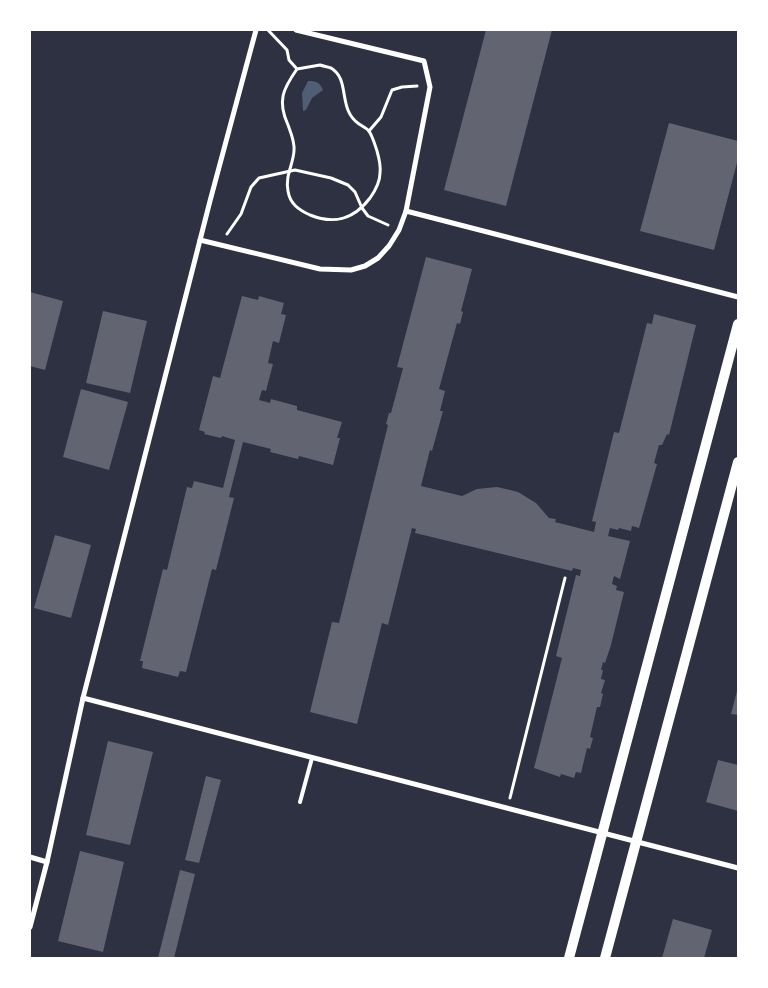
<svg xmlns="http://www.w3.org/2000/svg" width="768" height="988" viewBox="0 0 768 988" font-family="'Libre Baskerville',serif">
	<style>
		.water { fill: #4f5d75 }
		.building { fill: #626471 }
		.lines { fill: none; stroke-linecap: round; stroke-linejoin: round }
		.path { stroke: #fff; stroke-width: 3 }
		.service { stroke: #fff; stroke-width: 4 }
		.minor { stroke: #fff; stroke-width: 5 }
		.secondary { stroke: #fff; stroke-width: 10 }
	</style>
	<rect width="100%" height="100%" fill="#2d3142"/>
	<path class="water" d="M 308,81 C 316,81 320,82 323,90 L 312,98 L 306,110 L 303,111 L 302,93 Z"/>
	<g class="building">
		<path d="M 486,30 L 552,30 L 506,206 L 444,190 Z"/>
		<path d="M 669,123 L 738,141 L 738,159 L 714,250 L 640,231 Z"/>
		<path d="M 426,257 L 472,269 L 461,311 L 463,312 L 460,324 L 457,323 L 439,389 L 445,391 L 440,411 L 443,411 L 432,451 L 430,450 L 421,486 L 462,496 L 477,489 L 497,487 L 518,492 L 536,503 L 549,518 L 556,519 L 555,522 L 594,532 L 596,522 L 592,521 L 614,432 L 619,433 L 647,323 L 652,324 L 654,314 L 696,325 L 669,435 L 667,434 L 662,445 L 659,445 L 654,463 L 657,464 L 639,528 L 632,526 L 631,531 L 619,528 L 618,530 L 610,528 L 608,536 L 630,541 L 620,579 L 614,576 L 612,584 L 617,586 L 616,590 L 624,592 L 611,645 L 605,663 L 603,662 L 601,670 L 603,670 L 601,679 L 605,680 L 601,693 L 603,694 L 600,707 L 597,707 L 590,737 L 593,738 L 590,749 L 587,748 L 581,773 L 576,772 L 574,778 L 561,774 L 560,777 L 534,768 L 562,658 L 556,656 L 576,575 L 580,576 L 581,570 L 573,568 L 572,571 L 415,533 L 416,529 L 412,528 L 388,625 L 382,623 L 357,724 L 310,712 L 332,622 L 339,623 L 388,425 L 386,424 L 389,413 L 391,413 L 403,368 L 397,367 Z"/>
		<path d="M 30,292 L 63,301 L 45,370 L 30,366 Z"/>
		<path d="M 242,296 L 258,300 L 259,296 L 284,303 L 281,314 L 286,315 L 279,343 L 273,341 L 268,363 L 273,364 L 266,391 L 262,390 L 259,400 L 270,403 L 271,399 L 297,406 L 297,410 L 342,422 L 337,438 L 340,438 L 333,465 L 299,456 L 298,459 L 270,452 L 271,449 L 243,442 L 229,497 L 234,498 L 216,570 L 212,569 L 186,672 L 180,671 L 178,677 L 142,668 L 143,661 L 140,661 L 163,569 L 167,570 L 187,487 L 192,488 L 194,481 L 223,488 L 235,440 L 222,436 L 221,438 L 204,434 L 205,432 L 199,430 L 213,376 L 220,378 Z"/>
		<path d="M 103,311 L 147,321 L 130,393 L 86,383 Z"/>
		<path d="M 81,389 L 128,402 L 109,470 L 63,457 Z"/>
		<path d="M 55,535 L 91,545 L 71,618 L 34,608 Z"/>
		<path d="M 737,691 L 738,692 L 738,715 L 731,714 Z"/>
		<path d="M 108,741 L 153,752 L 130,845 L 86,835 Z"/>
		<path d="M 718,760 L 738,765 L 738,811 L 706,802 Z"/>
		<path d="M 206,776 L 221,780 L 199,863 L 185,860 Z"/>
		<path d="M 80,851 L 124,862 L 103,952 L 58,941 Z"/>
		<path d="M 180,870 L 195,874 L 174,958 L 158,958 Z"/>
		<path d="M 673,919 L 712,930 L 704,958 L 662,958 Z"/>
	</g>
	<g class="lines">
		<g class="path">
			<path d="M 268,30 L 287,50 L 289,60 L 297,69"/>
			<path d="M 320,65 C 323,66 328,67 331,68 C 351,80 337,109 359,124 C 362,126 366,128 368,130 C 372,134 375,145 377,151 C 379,158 381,166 380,173 C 380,181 375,191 370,198 C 354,219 335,225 310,215 C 299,210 290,204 288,191 C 285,176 293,165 294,151 C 295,142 291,133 288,125 C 277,101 283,89 297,69 Z"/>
			<path d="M 369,131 L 381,117 L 392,90 L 402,87 L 417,86"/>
			<path d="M 227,234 L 241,214 L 251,187 L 259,178 L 295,170 L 331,178 L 348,185 L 355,192 L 362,208 L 368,216 L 388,225"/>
			<path d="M 510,798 L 565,578"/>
		</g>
		<path class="service" d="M 300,802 L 312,758"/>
		<g class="minor">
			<path d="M 406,211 L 738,297"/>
			<path d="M 200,240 L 320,269 L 351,270 L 365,266 L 378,258 L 389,246 L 399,230 L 406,211 L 430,87 L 424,61 L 296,30"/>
			<path d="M 83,698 L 738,868"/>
			<path d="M 30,857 L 47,862"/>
			<path d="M 30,927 L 47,862 L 83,698 L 210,201 L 256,30"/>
		</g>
		<g class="secondary">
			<path d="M 569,958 L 738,324"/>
			<path d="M 605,958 L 738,462"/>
		</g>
	</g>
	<rect width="768" height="988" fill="none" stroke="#ffffff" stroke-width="62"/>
</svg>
